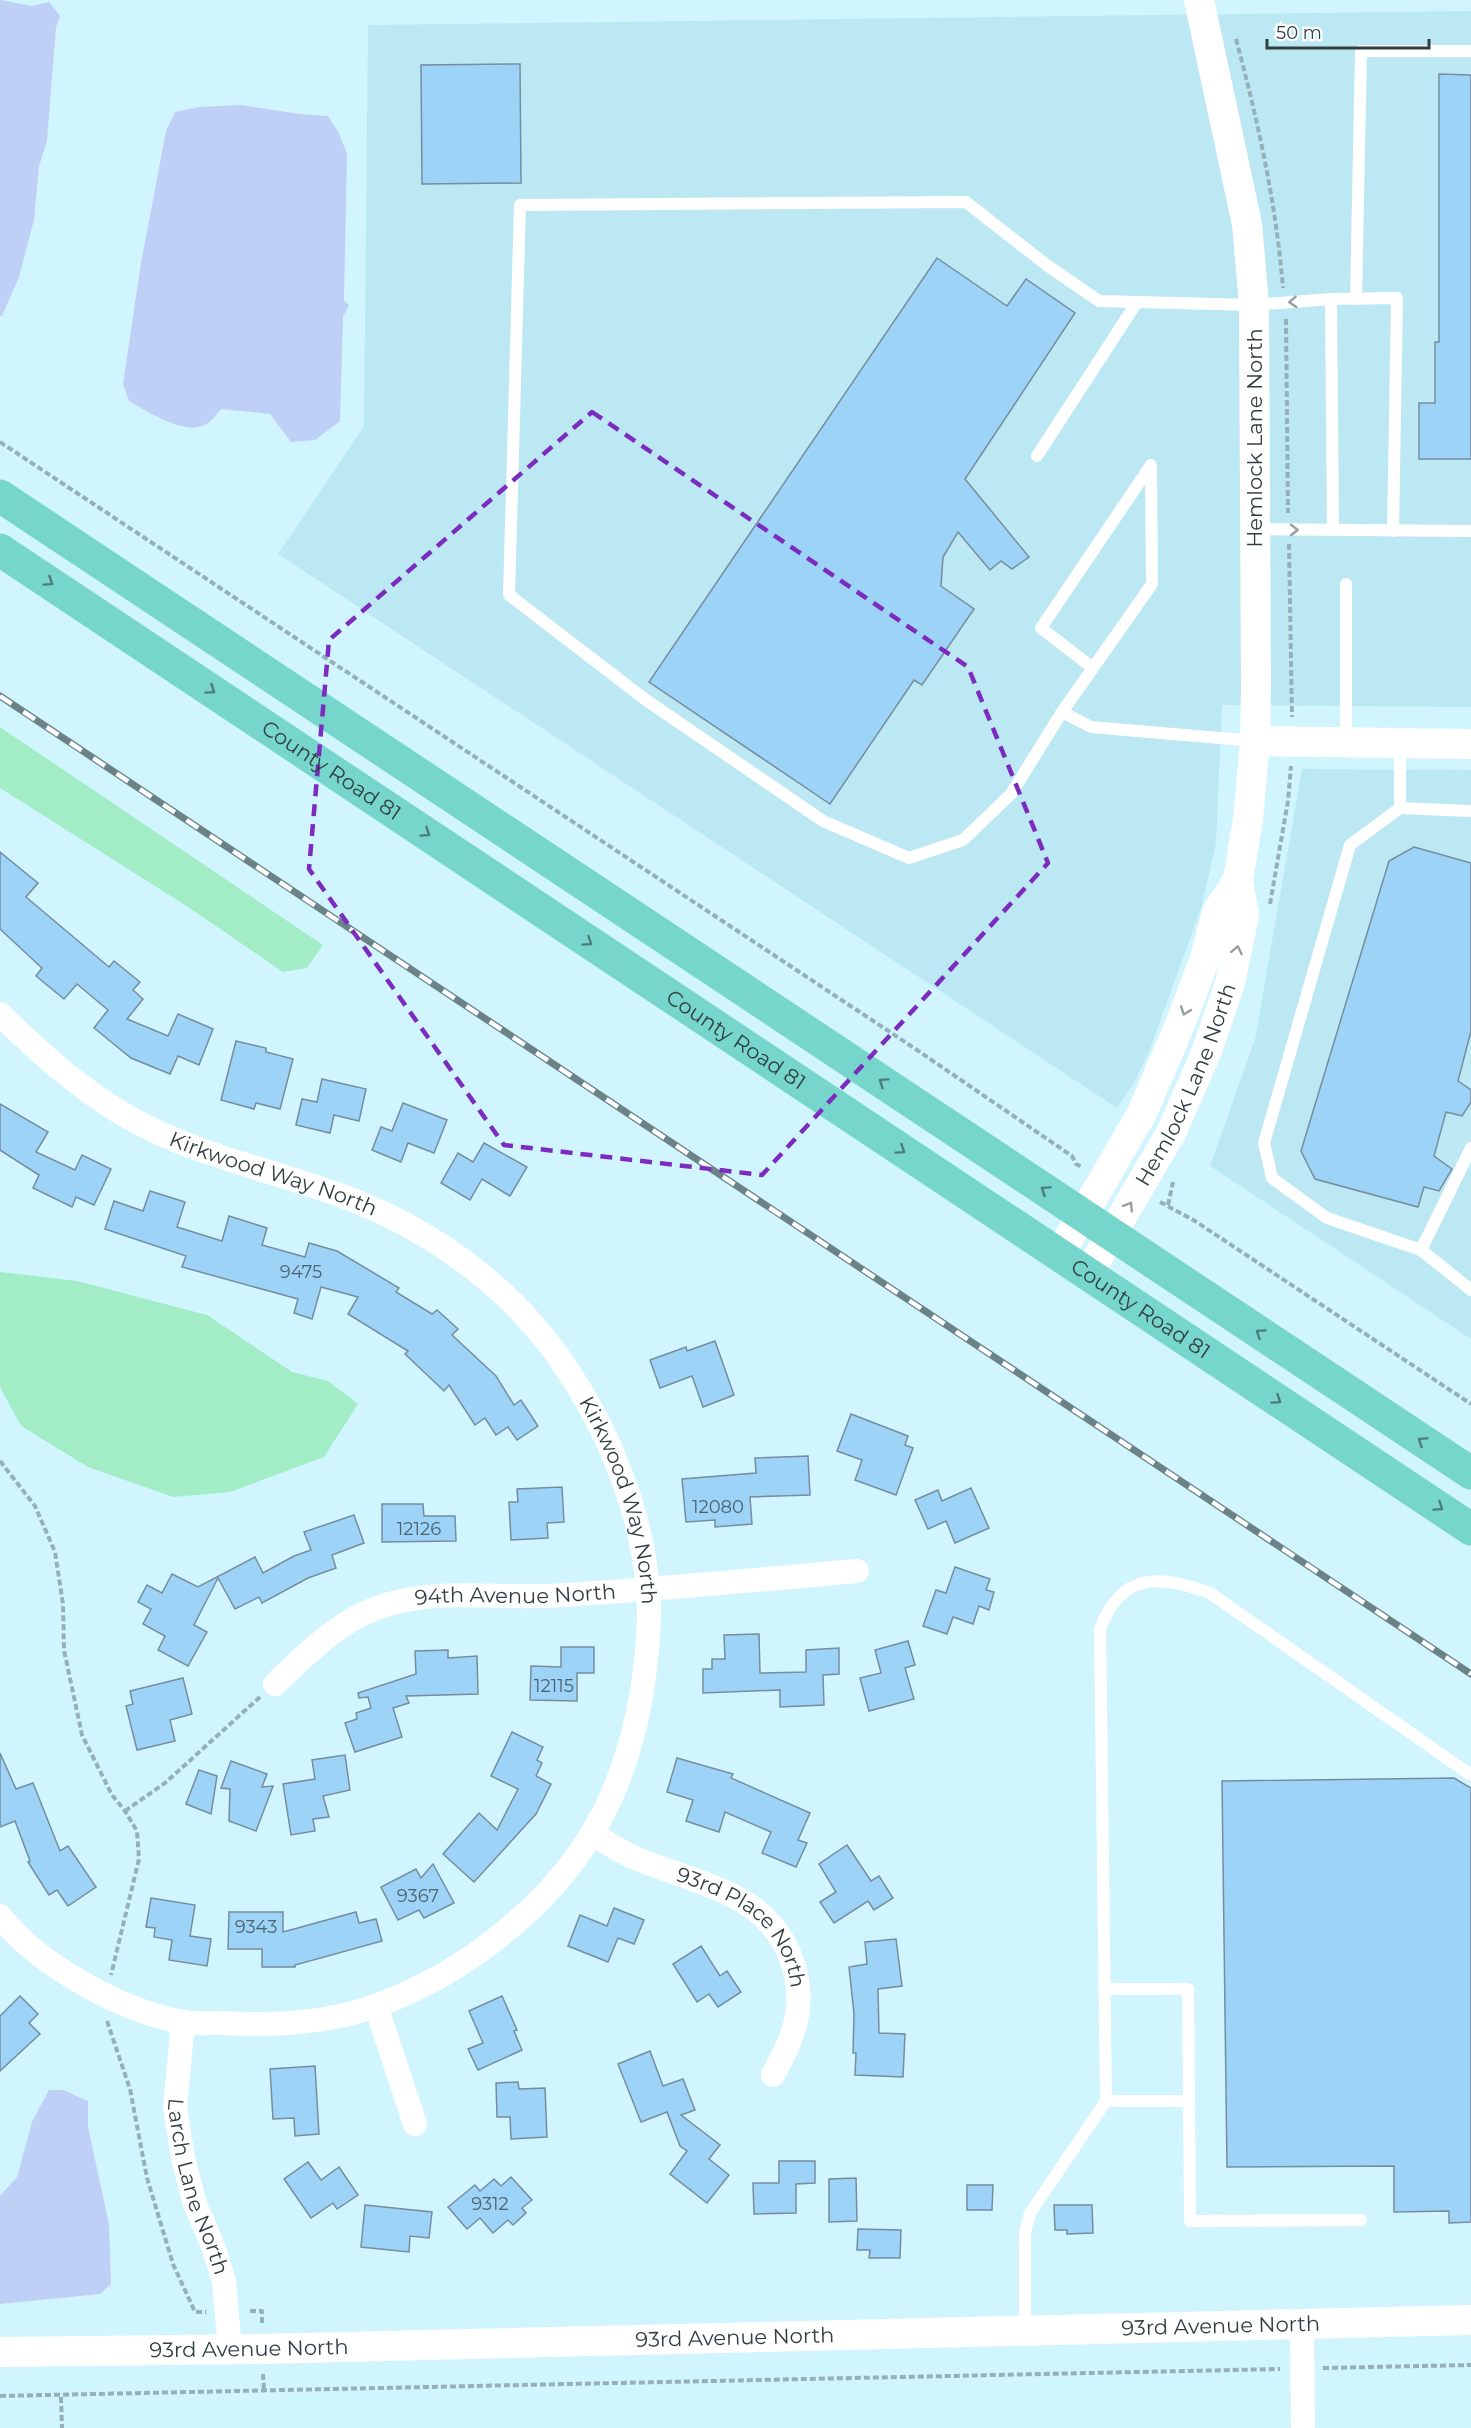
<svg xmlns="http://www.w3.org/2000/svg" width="1471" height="2428" viewBox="0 0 1471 2428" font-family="Montserrat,sans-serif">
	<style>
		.built { fill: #bce8f3 }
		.green { fill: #a3edc6 }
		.water { fill: #bfd0f6 }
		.building { fill: #9ed3f8; stroke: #758d9f; stroke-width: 1.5 }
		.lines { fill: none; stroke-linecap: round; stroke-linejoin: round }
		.path { stroke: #95b0b7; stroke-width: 4; stroke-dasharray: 6 3; stroke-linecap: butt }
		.service { stroke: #fff; stroke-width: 12 }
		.minor { stroke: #fff; stroke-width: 24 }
		.tertiary { stroke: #fff; stroke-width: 30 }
		.trunk { stroke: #77d6cc; stroke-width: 33 }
		.rail-casing { stroke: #6b8287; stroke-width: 7 }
		.rail { stroke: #fff; stroke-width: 4.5; stroke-dasharray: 14; stroke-linecap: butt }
		.oneway { stroke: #989fa0 }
		.oneway2 { stroke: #4d7b79 }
		.marked { fill: none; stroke: #7b2cbf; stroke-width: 4.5; stroke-dasharray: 12 8; stroke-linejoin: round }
		.labels { text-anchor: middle; stroke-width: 6; stroke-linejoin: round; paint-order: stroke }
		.number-label { font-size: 18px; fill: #4c6470 }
		.street-label { font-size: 21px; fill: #313f42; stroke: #fff }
	</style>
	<rect width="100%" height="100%" fill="#d1f5fe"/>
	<g class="built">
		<path d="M 1471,11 L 1471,707 L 1222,705 L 1216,843 L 1202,905 L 1149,1052 L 1135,1081 L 1117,1108 L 278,554 L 364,426 L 368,25 Z"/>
		<path d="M 1302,769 L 1471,770 L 1471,1339 L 1210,1166 L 1255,1039 Z"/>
	</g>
	<g class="green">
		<path d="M 0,727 L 323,945 L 307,968 L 283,972 L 185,905 L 0,788 Z"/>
		<path d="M 0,1272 L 77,1281 L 207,1315 L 292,1372 L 328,1381 L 358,1404 L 324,1457 L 230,1492 L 173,1497 L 88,1467 L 21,1426 L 0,1387 Z"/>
	</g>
	<g class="water">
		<path d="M 0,0 L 32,6 L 49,2 L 60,16 L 56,27 L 47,141 L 39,166 L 34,220 L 19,277 L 2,316 L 0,316 Z"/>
		<path d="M 241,105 L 300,114 L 328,116 L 339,133 L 347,154 L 344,300 L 349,305 L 343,317 L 340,421 L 315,440 L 291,442 L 270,414 L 221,409 C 217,414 210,423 204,425 C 183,435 147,411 129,401 L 123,384 L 141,263 L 166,131 L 175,112 L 199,107 Z"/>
		<path d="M 49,2090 L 63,2090 L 88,2101 L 88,2127 L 109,2224 L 111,2284 L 100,2294 L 0,2304 L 0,2196 L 17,2177 L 32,2122 Z"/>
	</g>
	<g class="building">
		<path d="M 520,64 L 521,183 L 422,184 L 421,65 Z"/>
		<path d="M 1439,74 L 1471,75 L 1471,459 L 1419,459 L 1419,403 L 1435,403 L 1435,342 L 1439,342 Z"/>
		<path d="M 937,258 L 1007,306 L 1026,279 L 1075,313 L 965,479 L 1029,557 L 1012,569 L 1001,561 L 990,570 L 958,532 L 943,557 L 941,586 L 974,609 L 922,685 L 914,680 L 830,804 L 649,682 Z"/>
		<path d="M 1414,847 L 1471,863 L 1471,1031 L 1458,1081 L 1471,1090 L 1471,1102 L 1462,1116 L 1446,1112 L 1434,1156 L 1452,1169 L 1439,1191 L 1424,1187 L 1418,1207 L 1315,1179 L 1301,1151 L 1389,861 Z"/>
		<path d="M 0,852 L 38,883 L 26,897 L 109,967 L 114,961 L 140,982 L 133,990 L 143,999 L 127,1019 L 168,1036 L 178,1014 L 213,1029 L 199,1065 L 178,1056 L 170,1074 L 131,1058 L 94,1028 L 108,1010 L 77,984 L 64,999 L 36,976 L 42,968 L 0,929 Z"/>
		<path d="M 236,1041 L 266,1048 L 266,1052 L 293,1059 L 280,1109 L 256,1103 L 254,1109 L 221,1100 Z"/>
		<path d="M 322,1079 L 366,1089 L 359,1121 L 334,1115 L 330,1133 L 296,1125 L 302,1099 L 317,1102 Z"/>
		<path d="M 403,1103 L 447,1120 L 434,1153 L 408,1143 L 401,1162 L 372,1150 L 381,1127 L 392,1131 Z"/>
		<path d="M 0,1104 L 48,1132 L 36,1152 L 75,1170 L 82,1155 L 111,1169 L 94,1205 L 76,1197 L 72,1207 L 33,1188 L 39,1175 L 0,1150 Z"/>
		<path d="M 484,1143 L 527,1167 L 510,1196 L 482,1179 L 470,1200 L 441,1183 L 458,1153 L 473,1162 Z"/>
		<path d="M 150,1191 L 185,1202 L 177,1227 L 222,1241 L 229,1216 L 267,1228 L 262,1245 L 305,1257 L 309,1243 L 337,1251 L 399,1288 L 396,1292 L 432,1314 L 437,1310 L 458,1329 L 452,1335 L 496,1376 L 514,1405 L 521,1400 L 538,1426 L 517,1440 L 508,1427 L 496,1435 L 485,1418 L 475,1425 L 449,1385 L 444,1391 L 405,1354 L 408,1351 L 348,1314 L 358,1297 L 321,1287 L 312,1319 L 294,1313 L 298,1299 L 182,1267 L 186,1256 L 105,1229 L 114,1201 L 143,1211 Z"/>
		<path d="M 715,1341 L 734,1395 L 703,1407 L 692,1376 L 660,1388 L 650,1360 L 686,1347 L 687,1351 Z"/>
		<path d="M 851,1414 L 908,1436 L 905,1445 L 913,1448 L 896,1495 L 855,1480 L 862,1460 L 837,1451 Z"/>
		<path d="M 808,1456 L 810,1495 L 750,1497 L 752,1524 L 715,1527 L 715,1520 L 686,1522 L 682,1479 L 756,1473 L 755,1458 Z"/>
		<path d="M 562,1487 L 564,1522 L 547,1523 L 548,1538 L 511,1540 L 509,1502 L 518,1502 L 517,1489 Z"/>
		<path d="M 971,1488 L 989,1528 L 955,1543 L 946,1521 L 928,1529 L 915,1500 L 938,1490 L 942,1501 Z"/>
		<path d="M 382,1504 L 423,1504 L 424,1516 L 455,1516 L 456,1541 L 382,1542 Z"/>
		<path d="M 354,1515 L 364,1543 L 332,1555 L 336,1568 L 308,1578 L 262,1603 L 259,1597 L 235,1609 L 218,1578 L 194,1625 L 207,1632 L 188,1666 L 158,1650 L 165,1636 L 143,1624 L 151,1609 L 138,1602 L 147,1585 L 162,1593 L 172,1574 L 198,1587 L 255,1557 L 263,1573 L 294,1556 L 311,1550 L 304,1532 Z"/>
		<path d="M 955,1567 L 990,1579 L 986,1590 L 994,1592 L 989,1610 L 979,1606 L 973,1624 L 953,1617 L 947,1634 L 923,1626 L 936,1590 L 946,1593 Z"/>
		<path d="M 759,1634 L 760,1673 L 806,1672 L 806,1650 L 839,1648 L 839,1674 L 823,1675 L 824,1705 L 780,1707 L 780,1690 L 703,1693 L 703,1669 L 712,1669 L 712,1659 L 725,1659 L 724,1635 Z"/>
		<path d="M 908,1641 L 915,1665 L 905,1668 L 914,1699 L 869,1711 L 860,1678 L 881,1673 L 875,1650 Z"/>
		<path d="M 561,1647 L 594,1647 L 594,1673 L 577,1673 L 577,1701 L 530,1700 L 531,1666 L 561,1667 Z"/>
		<path d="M 448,1650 L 448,1658 L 477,1656 L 478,1694 L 406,1696 L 409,1703 L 393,1708 L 402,1737 L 355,1752 L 345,1723 L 357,1719 L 356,1713 L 371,1708 L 368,1697 L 359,1698 L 358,1693 L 416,1674 L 415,1651 Z"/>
		<path d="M 183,1678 L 192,1714 L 170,1720 L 175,1741 L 137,1750 L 126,1706 L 133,1704 L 130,1691 Z"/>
		<path d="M 512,1732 L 543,1747 L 537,1760 L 542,1763 L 536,1776 L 551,1784 L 536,1814 L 474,1882 L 443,1854 L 479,1813 L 497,1830 L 518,1789 L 491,1776 Z"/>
		<path d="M 0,1753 L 16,1789 L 33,1783 L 60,1851 L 68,1846 L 96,1887 L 68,1906 L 57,1890 L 49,1895 L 28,1862 L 30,1861 L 15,1821 L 0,1827 Z"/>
		<path d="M 345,1755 L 350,1790 L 323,1796 L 329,1817 L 313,1819 L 315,1831 L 291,1835 L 283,1784 L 315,1779 L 312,1760 Z"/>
		<path d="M 677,1758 L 733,1774 L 731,1778 L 810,1813 L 798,1840 L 807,1843 L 796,1867 L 762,1853 L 771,1832 L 725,1812 L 719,1832 L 686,1821 L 693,1800 L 667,1792 Z"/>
		<path d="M 231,1761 L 267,1774 L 262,1787 L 273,1786 L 256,1831 L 229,1821 L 230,1789 L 221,1788 Z"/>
		<path d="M 199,1770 L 217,1776 L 211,1814 L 186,1804 Z"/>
		<path d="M 1454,1778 L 1471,1788 L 1471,2222 L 1449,2223 L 1449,2211 L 1394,2212 L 1394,2166 L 1227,2167 L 1222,1781 Z"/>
		<path d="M 847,1845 L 871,1881 L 879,1876 L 893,1898 L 874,1910 L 868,1901 L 834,1923 L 820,1902 L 836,1892 L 819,1864 Z"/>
		<path d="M 433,1864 L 454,1903 L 424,1918 L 419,1910 L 398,1920 L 381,1887 L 416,1869 L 421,1878 Z"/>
		<path d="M 151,1898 L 195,1905 L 190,1936 L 211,1939 L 207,1966 L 169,1960 L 172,1940 L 154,1937 L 155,1928 L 146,1927 Z"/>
		<path d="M 614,1908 L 644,1920 L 634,1944 L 618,1938 L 608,1962 L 568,1946 L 580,1915 L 607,1926 Z"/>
		<path d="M 229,1912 L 283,1912 L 283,1932 L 356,1912 L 359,1923 L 376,1919 L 382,1941 L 295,1965 L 295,1967 L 262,1967 L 262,1949 L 228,1949 Z"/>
		<path d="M 896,1939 L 902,1986 L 878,1989 L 879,2033 L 905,2034 L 903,2077 L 855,2075 L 856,2053 L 853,2053 L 854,2014 L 849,1967 L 867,1964 L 865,1942 Z"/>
		<path d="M 701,1946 L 720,1976 L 727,1971 L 741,1992 L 718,2007 L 709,1994 L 697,2002 L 673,1964 Z"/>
		<path d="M 20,1996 L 38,2014 L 29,2023 L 40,2034 L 0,2071 L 0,2016 Z"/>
		<path d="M 502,1996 L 517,2030 L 514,2031 L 522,2050 L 478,2070 L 468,2049 L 483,2043 L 469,2011 Z"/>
		<path d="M 650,2051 L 663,2086 L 683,2079 L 695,2110 L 681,2115 L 720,2145 L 709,2159 L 729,2175 L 707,2203 L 670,2174 L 687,2151 L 680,2146 L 667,2112 L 641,2122 L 618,2064 Z"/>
		<path d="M 315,2066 L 319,2134 L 295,2136 L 294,2118 L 273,2119 L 270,2069 Z"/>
		<path d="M 518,2082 L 519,2089 L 545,2088 L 547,2137 L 511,2139 L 510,2117 L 497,2117 L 496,2083 Z"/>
		<path d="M 779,2161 L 815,2161 L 815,2183 L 796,2184 L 796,2213 L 754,2214 L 753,2183 L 779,2183 Z"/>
		<path d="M 308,2162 L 321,2180 L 339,2167 L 358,2195 L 337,2209 L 333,2203 L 311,2218 L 284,2179 Z"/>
		<path d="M 511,2177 L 532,2200 L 522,2208 L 526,2213 L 513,2225 L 508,2220 L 493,2233 L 480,2218 L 467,2229 L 448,2207 L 475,2185 L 480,2191 L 494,2179 L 501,2186 Z"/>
		<path d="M 856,2178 L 857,2221 L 829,2222 L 829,2179 Z"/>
		<path d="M 967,2185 L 993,2185 L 992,2210 L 967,2210 Z"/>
		<path d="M 365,2205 L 432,2212 L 429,2238 L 410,2236 L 409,2252 L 361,2247 Z"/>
		<path d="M 1054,2205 L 1092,2205 L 1093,2233 L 1067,2234 L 1067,2230 L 1055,2230 Z"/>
		<path d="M 858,2229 L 901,2230 L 900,2258 L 869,2258 L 870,2250 L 857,2250 Z"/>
	</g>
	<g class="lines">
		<g class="path">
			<path d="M 1236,39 C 1258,121 1276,203 1283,288"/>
			<path d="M 1286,319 L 1288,513"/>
			<path d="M 0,442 L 917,1050 L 1072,1156 L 1076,1164 L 1082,1167"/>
			<path d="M 1289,544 L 1292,717"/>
			<path d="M 1270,904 L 1288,801 L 1291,766"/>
			<path d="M 1160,1202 L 1195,1221 L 1471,1404"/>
			<path d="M 1168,1205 L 1173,1182"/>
			<path d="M 0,1461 L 35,1506 L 55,1552 L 63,1604 L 64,1650 L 82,1735 L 112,1795 L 125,1811 L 137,1831 L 139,1859 L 111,1975"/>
			<path d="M 125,1811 L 165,1783 L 260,1697"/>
			<path d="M 107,2021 L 130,2089 L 147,2178 L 173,2264 L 195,2312 L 206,2312"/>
			<path d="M 250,2311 L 262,2311 L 262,2324"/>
			<path d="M 1323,2368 L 1471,2365"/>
			<path d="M 263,2374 L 264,2391"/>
			<path d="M 0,2396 L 1280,2369"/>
			<path d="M 61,2397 L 62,2428"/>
		</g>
		<g class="service">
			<path d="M 1331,299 L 1333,530"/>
			<path d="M 1356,299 L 1361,51 L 1471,51"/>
			<path d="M 1037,456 L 1137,302"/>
			<path d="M 1256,529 L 1471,531"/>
			<path d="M 1346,584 L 1346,741"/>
			<path d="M 1093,668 L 1041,628 L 1151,465 L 1152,584 L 1062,712 L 1091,727 L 1255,741"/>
			<path d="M 1062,712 L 1011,794 L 963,840 L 909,858 L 823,821 L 646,700 L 509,595 L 520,205 L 966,202 L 1048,266 L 1099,301 L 1254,305 L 1331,299 L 1397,298 L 1393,531"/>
			<path d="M 1400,743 L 1400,808 L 1350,845 L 1264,1143 L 1272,1178 L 1327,1218 L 1421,1250 L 1471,1290"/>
			<path d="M 1400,808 L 1471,811"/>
			<path d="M 1421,1250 L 1471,1148"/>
			<path d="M 1106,1989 L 1188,1989 L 1189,2101"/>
			<path d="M 1106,2101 L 1189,2101 L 1190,2221 L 1361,2220"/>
			<path d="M 1025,2331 L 1025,2232 L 1030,2213 L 1106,2101 L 1100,1629 C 1122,1571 1160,1575 1210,1593 L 1471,1775"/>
		</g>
		<g class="minor">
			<path id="s1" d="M 0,1014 C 47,1060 96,1104 157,1132 C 213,1158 275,1172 334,1193 C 419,1223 497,1275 552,1348 C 603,1417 640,1502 648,1588 C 651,1622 647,1658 642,1691 C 634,1739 618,1790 593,1832 C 547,1909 461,1975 378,2005 C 330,2023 271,2026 221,2023 C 208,2023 195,2024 183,2022 C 123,2012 37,1964 0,1916"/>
			<path id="s2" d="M 275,1684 C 310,1651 342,1617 389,1604 C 441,1589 495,1598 548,1596 C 651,1590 754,1580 857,1571"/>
			<path id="s3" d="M 592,1834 C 607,1843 623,1853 640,1860 C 675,1874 722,1886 753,1908 C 788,1934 805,1979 796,2021 C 792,2040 782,2058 773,2075"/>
			<path d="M 376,2006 L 415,2124"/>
			<path id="s4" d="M 183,2022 L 175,2107 L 183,2158 L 195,2204 L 213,2246 L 224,2281 L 230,2349"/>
			<path d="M 1302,2325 L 1303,2428"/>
		</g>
		<g class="tertiary">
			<path d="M 1255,741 L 1471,744"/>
			<path d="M 1058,1255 L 1083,1215 L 1142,1113 L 1179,1027 L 1205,958 L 1217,912 L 1238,880"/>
			<path id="s5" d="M 1088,1274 L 1171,1133 L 1206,1053 L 1230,983 L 1244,915 L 1238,880 L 1248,819 L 1255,741 L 1256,688 L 1254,305 L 1247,224 L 1199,0"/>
			<path id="s6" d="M 0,2352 L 262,2349 L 1471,2320"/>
		</g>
		<g class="trunk">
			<path d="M 0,496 L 1471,1473"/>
			<path id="s7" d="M 0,550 L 1471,1529"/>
		</g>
		<defs>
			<path id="rail" d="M 0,696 L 1471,1674"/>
		</defs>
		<use href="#rail" class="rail-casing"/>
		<use href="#rail" class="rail"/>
	</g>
	<defs><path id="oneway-chevron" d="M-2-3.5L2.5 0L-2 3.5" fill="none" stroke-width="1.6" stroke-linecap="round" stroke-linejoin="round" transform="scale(1.5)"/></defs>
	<g class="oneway">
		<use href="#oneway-chevron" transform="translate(1293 302) rotate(176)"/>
		<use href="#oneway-chevron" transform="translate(1294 530)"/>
		<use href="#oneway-chevron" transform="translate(1237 950) rotate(-78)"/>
		<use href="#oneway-chevron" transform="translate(1185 1011) rotate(110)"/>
		<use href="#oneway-chevron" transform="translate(1129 1206) rotate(-58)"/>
	</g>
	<g class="oneway2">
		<use href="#oneway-chevron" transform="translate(49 582) rotate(34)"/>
		<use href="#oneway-chevron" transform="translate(211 690) rotate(34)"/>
		<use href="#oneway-chevron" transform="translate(426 833) rotate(34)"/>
		<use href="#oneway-chevron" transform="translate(588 942) rotate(34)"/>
		<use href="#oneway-chevron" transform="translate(883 1082) rotate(-146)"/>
		<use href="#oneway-chevron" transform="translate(901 1150) rotate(34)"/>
		<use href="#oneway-chevron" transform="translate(1045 1190) rotate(-146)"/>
		<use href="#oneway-chevron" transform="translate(1260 1333) rotate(-146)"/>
		<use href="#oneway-chevron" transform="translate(1277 1400) rotate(34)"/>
		<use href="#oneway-chevron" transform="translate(1422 1441) rotate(-146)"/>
		<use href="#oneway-chevron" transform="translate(1439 1507) rotate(34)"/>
	</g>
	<path class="marked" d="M 592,412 L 968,667 L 1048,863 L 762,1175 L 504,1145 L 309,869 L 329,640 Z"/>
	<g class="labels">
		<g class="number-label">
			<text x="301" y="1278">9475</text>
			<text x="718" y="1513">12080</text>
			<text x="419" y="1535">12126</text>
			<text x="554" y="1692">12115</text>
			<text x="418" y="1902">9367</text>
			<text x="256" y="1933">9343</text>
			<text x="490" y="2210">9312</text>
		</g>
		<g class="street-label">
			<text transform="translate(1255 438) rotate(-90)" y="7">Hemlock Lane North</text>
			<text dy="7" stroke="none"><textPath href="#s7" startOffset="398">County Road 81</textPath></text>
			<text dy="7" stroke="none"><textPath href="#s7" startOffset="884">County Road 81</textPath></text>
			<text dy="7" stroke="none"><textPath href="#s5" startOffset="214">Hemlock Lane North</textPath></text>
			<text dy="7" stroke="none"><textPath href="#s1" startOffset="321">Kirkwood Way North</textPath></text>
			<text dy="7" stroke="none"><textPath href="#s7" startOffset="1370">County Road 81</textPath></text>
			<text dy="7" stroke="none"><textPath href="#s1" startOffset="825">Kirkwood Way North</textPath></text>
			<text dy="7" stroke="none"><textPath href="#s2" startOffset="268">94th Avenue North</textPath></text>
			<text dy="7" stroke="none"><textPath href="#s3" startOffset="183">93rd Place North</textPath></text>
			<text dy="7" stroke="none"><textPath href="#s4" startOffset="168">Larch Lane North</textPath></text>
			<text dy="7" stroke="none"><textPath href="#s6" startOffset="1221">93rd Avenue North</textPath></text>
			<text dy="7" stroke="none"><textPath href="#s6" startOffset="735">93rd Avenue North</textPath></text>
			<text dy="7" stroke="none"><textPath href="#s6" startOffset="249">93rd Avenue North</textPath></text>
		</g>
	</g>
	<path d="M1267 39v9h162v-9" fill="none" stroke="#313f42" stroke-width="3"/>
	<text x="1276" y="39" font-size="18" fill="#313f42" stroke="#ffffff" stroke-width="4.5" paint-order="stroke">50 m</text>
</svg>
